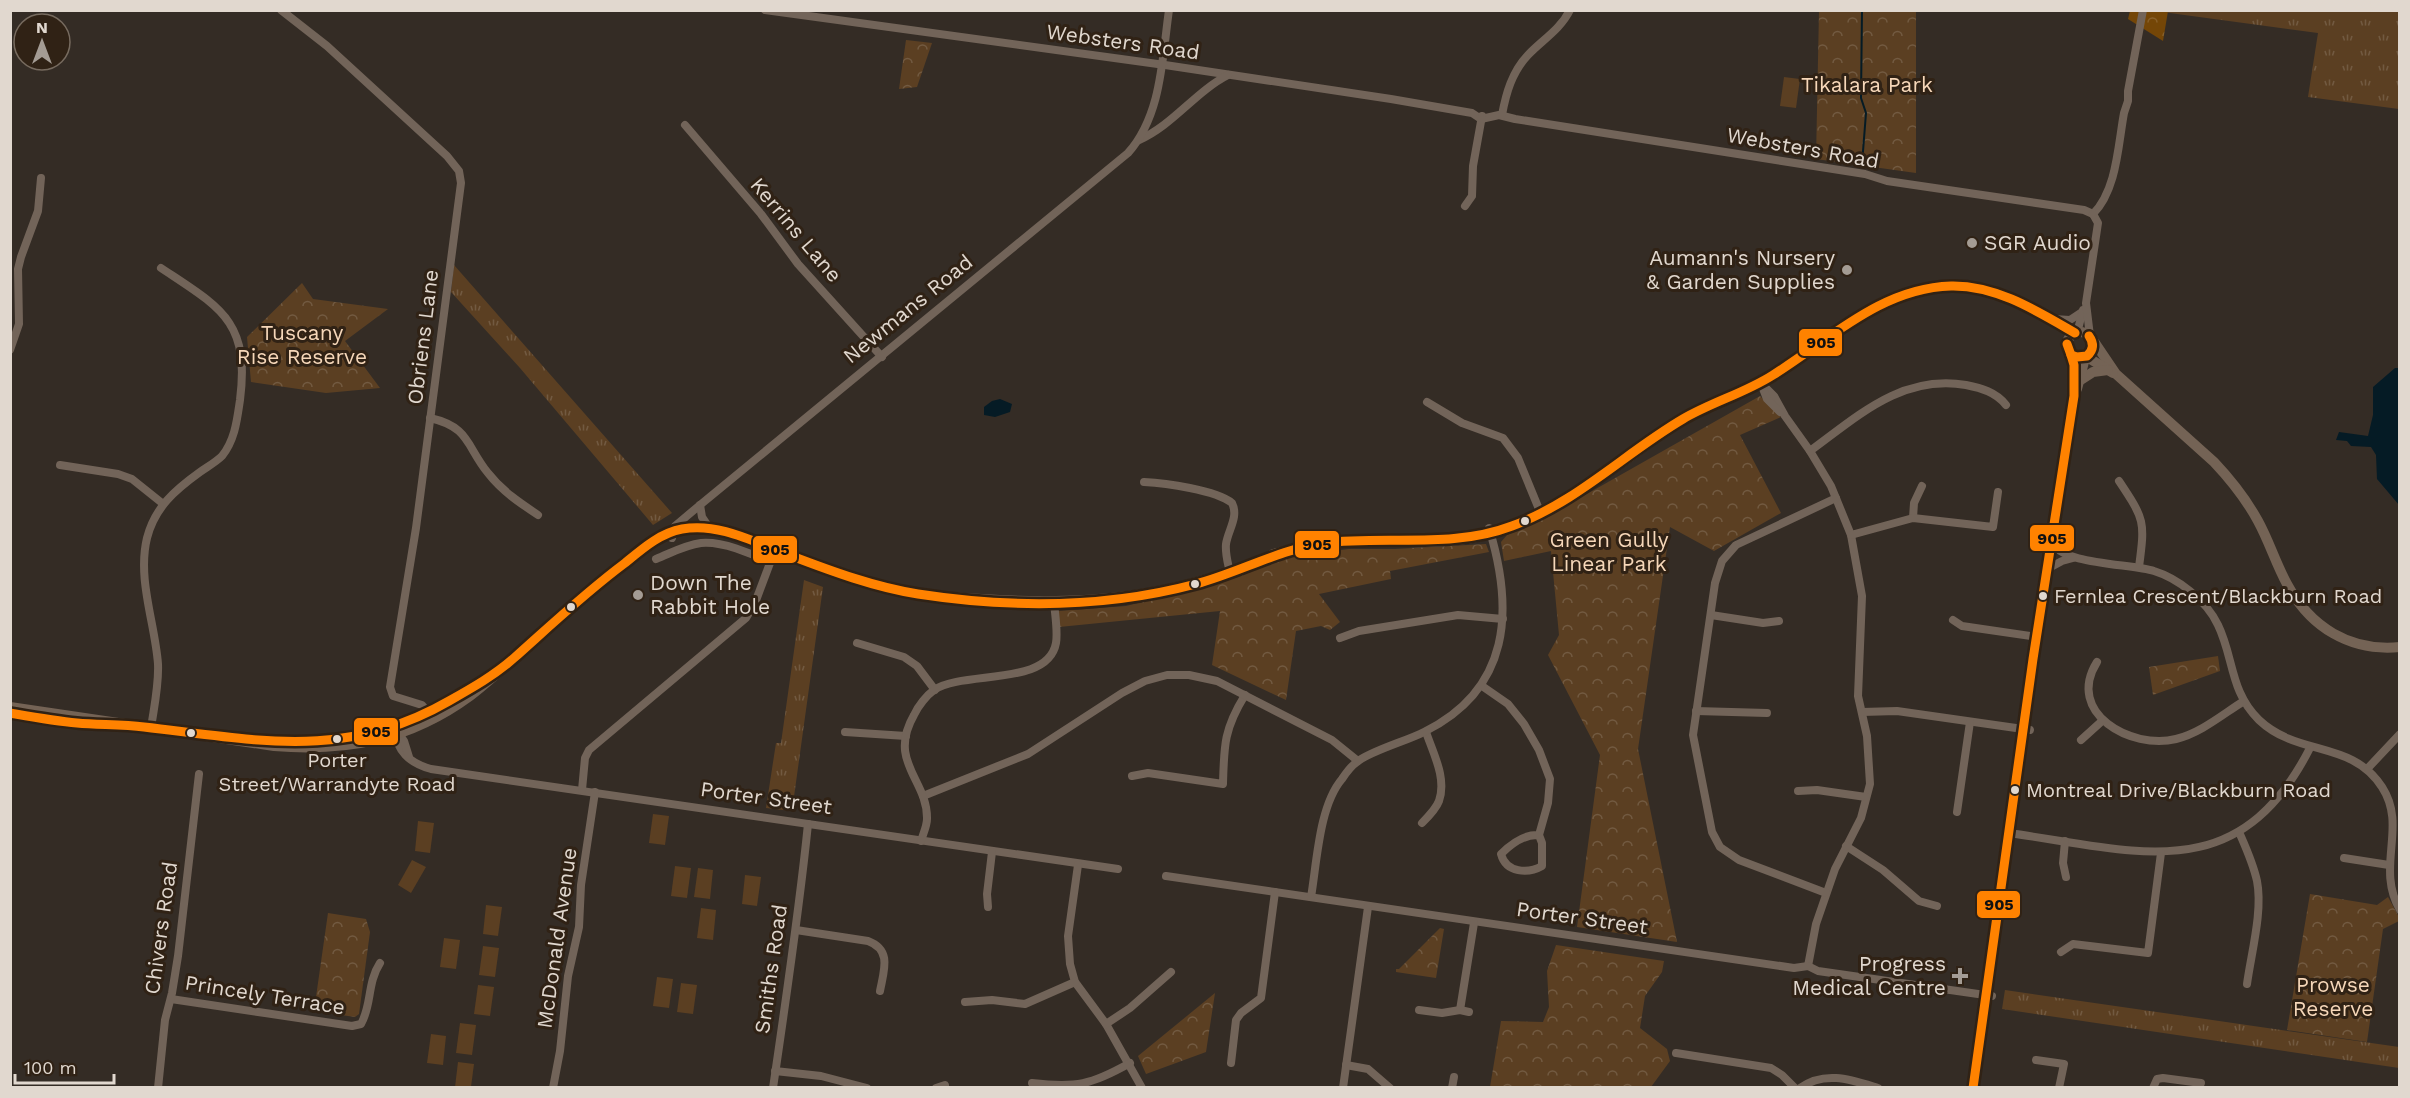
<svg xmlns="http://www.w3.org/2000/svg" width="2410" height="1098" viewBox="0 0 2410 1098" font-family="'Work Sans',sans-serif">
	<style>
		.grass { fill: url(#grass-tufts) }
		.forest { fill: url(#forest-crowns) }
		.park { fill: url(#park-crowns) }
		.garden { fill: #5b3f22 }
		.water { fill: #051b25 }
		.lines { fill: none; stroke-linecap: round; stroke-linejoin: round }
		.stream { stroke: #051b25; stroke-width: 2 }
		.minor { stroke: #726459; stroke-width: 8 }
		.major { stroke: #746355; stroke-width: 10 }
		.bus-1-casing { stroke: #302215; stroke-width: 14 }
		.bus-1 { stroke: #ff8200; stroke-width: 9 }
		.poi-dot { fill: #a49c94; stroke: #302215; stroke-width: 2 }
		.bus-dot { fill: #e1d8cf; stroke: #302215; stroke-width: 2 }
		.labels { text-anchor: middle; stroke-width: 6; stroke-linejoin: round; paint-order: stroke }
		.bus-label { font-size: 20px; fill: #e1d8cf; stroke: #302215; text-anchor: start }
		.street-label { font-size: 21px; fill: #e1d8cf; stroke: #302215 }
		.park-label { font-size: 21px; fill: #f6d7b9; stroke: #302215 }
		.poi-label { font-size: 21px; fill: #e1d8cf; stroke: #302215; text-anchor: start }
		.line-badge { stroke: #302215; stroke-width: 2 }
		.pale-badge-label { font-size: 16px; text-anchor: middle; font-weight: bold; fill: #111 }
	</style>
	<defs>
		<pattern id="grass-tufts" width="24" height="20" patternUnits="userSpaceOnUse" patternTransform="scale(1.5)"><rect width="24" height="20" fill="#5b3f22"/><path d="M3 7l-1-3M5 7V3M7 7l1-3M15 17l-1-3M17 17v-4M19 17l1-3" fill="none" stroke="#725a41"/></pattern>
		<pattern id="forest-crowns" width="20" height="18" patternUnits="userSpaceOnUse" patternTransform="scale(1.5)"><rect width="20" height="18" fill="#744607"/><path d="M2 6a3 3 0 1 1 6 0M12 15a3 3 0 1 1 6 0" fill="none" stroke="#88602a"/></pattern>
		<pattern id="park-crowns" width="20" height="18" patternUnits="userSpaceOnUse" patternTransform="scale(1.5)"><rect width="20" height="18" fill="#5b3f22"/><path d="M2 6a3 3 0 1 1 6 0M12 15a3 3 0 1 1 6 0" fill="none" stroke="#725a41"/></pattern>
	</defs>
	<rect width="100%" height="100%" fill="#342c25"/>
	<g class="grass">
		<path d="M 2155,11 L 2399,11 L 2399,109 L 2308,97 L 2318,33 Z"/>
		<path d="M 454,265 L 672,513 L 653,525 L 520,368 L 451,292 Z"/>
		<path d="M 804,580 L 823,587 L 792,811 L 766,808 L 776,743 L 781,743 Z"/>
		<path d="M 2005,990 L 2399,1047 L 2399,1068 L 2002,1009 Z"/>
	</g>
	<path class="forest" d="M 2130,11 L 2168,11 L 2163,41 L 2128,19 Z"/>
	<g class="park">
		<path d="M 1819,11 L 1916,11 L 1916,173 L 1816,159 Z"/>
		<path d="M 906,40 L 932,43 L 917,87 L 899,89 Z"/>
		<path d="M 302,283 L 313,299 L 388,309 L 345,341 L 380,388 L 326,393 L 251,382 L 247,337 Z"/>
		<path d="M 1760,396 L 1781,417 L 1740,435 L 1781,513 L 1714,551 L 1670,527 L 1638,749 L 1677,942 L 1577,927 L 1600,755 L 1548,655 L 1559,635 L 1551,551 L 1504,561 L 1501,542 L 1507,535 L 1541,520 Z"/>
		<path d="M 1486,544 L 1489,552 L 1390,571 L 1391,579 L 1319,594 L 1340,622 L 1330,630 L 1321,626 L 1296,631 L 1286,700 L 1212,665 L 1220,611 L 1059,627 L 1058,611 L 1126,606 L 1210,585 L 1284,558 L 1349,549 L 1395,549 Z"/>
		<path d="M 2218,656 L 2220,671 L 2153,695 L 2149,667 Z"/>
		<path d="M 2310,894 L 2377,905 L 2388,897 L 2399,917 L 2399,921 L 2383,929 L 2367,1042 L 2287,1030 Z"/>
		<path d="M 328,913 L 366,919 L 370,932 L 359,1014 L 355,1017 L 314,1011 Z"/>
		<path d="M 1440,928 L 1444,929 L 1436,978 L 1396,972 L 1396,969 L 1399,969 Z"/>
		<path d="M 1556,945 L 1664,961 L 1662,972 L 1645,996 L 1640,1028 L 1667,1049 L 1670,1061 L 1651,1087 L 1490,1087 L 1501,1021 L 1543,1022 L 1549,1007 L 1547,971 Z"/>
		<path d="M 1215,993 L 1206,1052 L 1146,1074 L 1138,1056 Z"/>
	</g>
	<g class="garden">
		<path d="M 1784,77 L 1800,79 L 1796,108 L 1780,106 Z"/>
		<path d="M 653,814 L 669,816 L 665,845 L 649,843 Z"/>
		<path d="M 418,821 L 434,823 L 430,853 L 415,851 Z"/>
		<path d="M 412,860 L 426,867 L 411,893 L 398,885 Z"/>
		<path d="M 675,866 L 691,868 L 687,898 L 671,896 Z"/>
		<path d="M 698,868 L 713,870 L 710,899 L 694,897 Z"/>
		<path d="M 745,875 L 761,877 L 757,906 L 742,904 Z"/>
		<path d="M 486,905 L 502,907 L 498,936 L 483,934 Z"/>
		<path d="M 701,908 L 716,910 L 713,940 L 697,938 Z"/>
		<path d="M 444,938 L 460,940 L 456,969 L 440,967 Z"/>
		<path d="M 483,946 L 499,948 L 495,977 L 479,975 Z"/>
		<path d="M 657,977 L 673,979 L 669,1008 L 653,1006 Z"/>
		<path d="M 681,983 L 697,985 L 693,1014 L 677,1012 Z"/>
		<path d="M 478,985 L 494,987 L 490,1016 L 474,1014 Z"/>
		<path d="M 460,1023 L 476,1025 L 472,1055 L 456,1053 Z"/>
		<path d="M 431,1034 L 446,1036 L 443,1065 L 427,1063 Z"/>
		<path d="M 458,1062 L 474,1064 L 471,1087 L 455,1087 Z"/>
	</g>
	<g class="water">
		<path d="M 2395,368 L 2399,368 L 2399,505 L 2377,479 L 2376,455 L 2371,447 L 2351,446 L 2347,441 L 2336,440 L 2339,432 L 2368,436 L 2373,415 L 2373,387 Z"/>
		<path d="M 1000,399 L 1012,404 L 1010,412 L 995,417 L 984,415 L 984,407 L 992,401 Z"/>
	</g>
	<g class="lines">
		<path class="stream" d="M 1862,164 L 1866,113 L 1861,98 L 1862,10"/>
		<g class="minor">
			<path d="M 281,10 L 327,46 L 447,156 L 459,171 L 461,183 L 416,528 L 390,687 L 393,696 L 422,705 L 434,719"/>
			<path d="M 765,10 L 1165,65 L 1391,99 L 1472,113 L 1481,119 L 1499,115 L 1515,119 L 1865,174 L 1887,181 L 2084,210 L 2093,214"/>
			<path d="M 1502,115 C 1506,93 1512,72 1528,55 C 1542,40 1560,30 1570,10"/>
			<path d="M 685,125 L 761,214 L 798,264 L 882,357"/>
			<path d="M 1139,140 C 1173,125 1195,92 1228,75"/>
			<path d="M 1465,206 L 1472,196 L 1473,166 L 1482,116"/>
			<path d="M 2093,214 C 2117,190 2118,145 2124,113 L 2128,101 L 2128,91 L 2143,10"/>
			<path d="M 2053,319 L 2070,320 L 2082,312"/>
			<path d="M 2077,333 L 2083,310"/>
			<path d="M 2090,336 L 2086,303 L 2098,223 L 2093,214"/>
			<path d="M 10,350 L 19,324 L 18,269 L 21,257 L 38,211 L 41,178"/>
			<path d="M 1761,383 L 1774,396 L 1785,416 L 1810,451 L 1831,486 L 1851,535 L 1862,596 L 1858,696 L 1867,736 L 1870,784 L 1861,818 L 1835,869 L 1816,924 L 1808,966"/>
			<path d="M 1762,386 L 1767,399 L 1780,412"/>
			<path d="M 1427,402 L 1462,423 L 1503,438 L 1518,458 L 1541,514"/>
			<path d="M 430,418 C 470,427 466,446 488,473 C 502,491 520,503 538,515"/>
			<path d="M 1810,451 C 1858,416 1902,374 1966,385 C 1981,388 1996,392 2006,405"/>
			<path d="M 60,465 L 118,474 L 132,479 L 162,503"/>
			<path d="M 2119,481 C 2145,520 2145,521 2139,567"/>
			<path d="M 1144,482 C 1165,483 1216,490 1232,503 C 1239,517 1228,530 1226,544 C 1225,554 1228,563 1230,573"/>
			<path d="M 700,505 L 702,517 L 710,529"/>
			<path d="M 1913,518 L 1914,503 L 1922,486"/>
			<path d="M 1851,535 L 1913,518 L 1993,527 L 1998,492"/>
			<path d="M 672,538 L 675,526 L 700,505 L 1128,153 C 1162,115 1162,58 1169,10"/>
			<path d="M 2053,543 C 2060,564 2133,564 2154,571 C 2167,575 2179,582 2190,591 C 2201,600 2212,612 2218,625 C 2234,658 2230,692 2259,720 C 2298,757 2352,740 2382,787 C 2408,827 2375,867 2400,910"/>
			<path d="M 2049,568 L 2062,561 L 2073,558"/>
			<path d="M 1711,615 L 1763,623 L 1779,621"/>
			<path d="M 1953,620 L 1962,626 L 2037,637"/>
			<path d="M 1340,638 L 1359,631 L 1458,615 L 1503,619"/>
			<path d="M 857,643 L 904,657 L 917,666 L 935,690"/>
			<path d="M 2097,662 C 2065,713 2131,750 2176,739 C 2201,733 2223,714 2244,701"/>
			<path d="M 1482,686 L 1508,704 L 1524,724 L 1539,750 L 1550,779 L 1548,803 L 1539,835 L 1542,843 L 1542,866 C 1528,874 1506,873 1501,854 C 1511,844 1524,834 1539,835"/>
			<path d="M 1696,711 L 1767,713"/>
			<path d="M 1862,712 L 1897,711 L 2030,730"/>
			<path d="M 151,728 C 154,707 159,685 158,664 C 155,623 137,579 147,538 C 155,507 175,490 200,472 C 207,467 216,462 222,456 C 235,440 237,420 240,400 C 250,321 221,308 161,268"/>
			<path d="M 394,729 C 397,751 409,763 431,769 L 1118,869"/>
			<path d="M 397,731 L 404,741 L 409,757"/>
			<path d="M 845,732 L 906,736"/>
			<path d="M 2081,740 L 2102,721"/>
			<path d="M 2368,768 L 2400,734"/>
			<path d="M 1132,776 L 1148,773 L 1223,784 C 1224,745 1224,729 1245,695"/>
			<path d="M 582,790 L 585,758 L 589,750 L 746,618 L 755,603 L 770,563 C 751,553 722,541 701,543 C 685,545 671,553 656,559"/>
			<path d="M 1798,791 L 1817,790 L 1866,797"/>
			<path d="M 923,796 L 1028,754 L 1122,693 L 1145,681 L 1167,675 L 1189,675 L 1217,681 L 1332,740 L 1358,761"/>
			<path d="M 1957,812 L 1970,722"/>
			<path d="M 1422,823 C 1428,817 1436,809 1439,801 C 1447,778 1433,753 1426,732"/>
			<path d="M 2239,832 C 2246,848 2253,863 2257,881 C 2263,911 2251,954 2247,984"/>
			<path d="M 2009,833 C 2138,851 2238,889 2310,748"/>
			<path d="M 921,841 C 923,834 927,826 927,819 C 928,780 887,762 914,715 C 918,706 927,695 934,690 C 964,670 1048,687 1056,643 C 1058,631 1055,615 1054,602"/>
			<path d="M 2065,841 L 2063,863 L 2066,877"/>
			<path d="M 1846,846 L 1883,870 L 1919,901 L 1937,906"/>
			<path d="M 2344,858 L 2389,865"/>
			<path d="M 1078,865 L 1068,936 L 1070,964 L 1075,982 L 1106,1024 L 1142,1088"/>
			<path d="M 1166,876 L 1794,968 L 1808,966 L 1818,971 L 1992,996"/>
			<path d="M 1826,893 L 1739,860 L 1720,847 L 1712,832 L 1693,735 L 1715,583 L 1722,561 L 1736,545 L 1836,498"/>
			<path d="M 1311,897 C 1317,862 1319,806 1342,779 C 1346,773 1351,766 1357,762 C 1370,751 1407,741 1424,732 C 1511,689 1514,610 1489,528"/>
			<path d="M 988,907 L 987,894 L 992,852"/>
			<path d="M 796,930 L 868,941 C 892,950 884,970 880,991"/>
			<path d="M 2061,952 L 2073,944 L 2148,953 L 2161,853"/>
			<path d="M 171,999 L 352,1026 L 361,1024 C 372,1005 367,983 380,963"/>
			<path d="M 965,1002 L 992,1000 L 1025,1004 L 1075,982"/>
			<path d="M 1419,1010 L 1442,1013 L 1460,1010 L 1469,1012"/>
			<path d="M 1460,1010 L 1474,923"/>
			<path d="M 1106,1024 L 1130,1008 L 1171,972"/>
			<path d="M 1676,1053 L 1771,1068 L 1782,1075 L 1795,1088"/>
			<path d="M 2036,1060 L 2064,1064 L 2059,1088"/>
			<path d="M 1231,1063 L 1236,1020 L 1241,1013 L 1261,998 L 1275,892"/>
			<path d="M 1346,1065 L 1368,1069 L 1390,1088"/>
			<path d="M 775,1071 L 821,1076 L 867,1088"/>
			<path d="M 1032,1083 C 1076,1088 1091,1085 1130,1063"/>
			<path d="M 158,1088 L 165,1020 L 172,993 L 178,956 L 199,774"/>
			<path d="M 553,1088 L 560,1051 L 568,976 L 579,927 L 581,885 L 595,792"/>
			<path d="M 773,1088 C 786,1000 799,912 808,824"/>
			<path d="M 936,1088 L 945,1085"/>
			<path d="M 1343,1088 L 1368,907"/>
			<path d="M 1452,1088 L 1454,1077"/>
			<path d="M 1800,1088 C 1825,1070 1852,1080 1878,1088"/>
			<path d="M 2153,1088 L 2157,1079 L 2163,1078 L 2201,1083"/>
		</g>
		<g class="major">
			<circle cx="2080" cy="345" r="13"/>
			<path d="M 2093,340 L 2116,374 L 2214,462 C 2231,480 2246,499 2258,521 C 2269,541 2276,564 2287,584 C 2310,627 2350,652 2400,647"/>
			<path d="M 2087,357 L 2113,373"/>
			<path d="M 2079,381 L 2093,372 L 2108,370"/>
			<path d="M 2077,389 L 2085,358"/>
			<path d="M 1350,540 C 1400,542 1455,547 1503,530 C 1567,508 1618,464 1673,426 C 1704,404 1742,396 1774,375 C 1829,340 1880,288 1950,286 C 1997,285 2036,311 2075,333"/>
			<path d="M 1273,554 L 1312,545 L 1355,539"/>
			<path d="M 510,662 C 546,627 582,594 622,564 C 639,551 655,536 676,531 C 712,521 743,538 776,550 C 805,561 835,573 865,582 C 903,593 942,597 981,599 C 1088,606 1179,598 1277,553"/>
			<path d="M 10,707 L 274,746 C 347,752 410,740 470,696 C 486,684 500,670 516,658"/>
			<path d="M 1973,1088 L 2033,659 L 2074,396 L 2074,365 L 2071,355"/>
		</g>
		<defs>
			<g id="bus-1">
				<path d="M 2067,344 L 2071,355 L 2077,357 L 2087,356 C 2094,350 2094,343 2089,336"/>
				<path d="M 10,713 C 33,717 55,721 77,723 C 99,725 122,724 144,727 C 257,740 345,761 449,701 C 472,688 495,675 514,658 C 551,625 586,592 625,563 C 642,549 660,533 682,529 C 719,522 756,543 789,555 C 831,571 874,587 918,594 C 1009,608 1106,608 1196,584 C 1240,572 1278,550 1324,543 C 1386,535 1452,549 1512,526 C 1577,502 1625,453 1683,419 C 1712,402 1745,393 1773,375 C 1829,340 1881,288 1951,286 C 1996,285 2037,311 2075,333"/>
				<path d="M 1973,1088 L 2033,659 L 2074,396 L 2074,365 L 2071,355"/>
			</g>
		</defs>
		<use href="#bus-1" class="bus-1-casing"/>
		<use href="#bus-1" class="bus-1"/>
	</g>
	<g class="poi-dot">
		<circle cx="1972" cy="243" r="6"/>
		<circle cx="1847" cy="270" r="6"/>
		<circle cx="638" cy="595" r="6"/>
		<path d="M1957 967h6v6h6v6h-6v6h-6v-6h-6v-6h6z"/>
	</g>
	<g class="bus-dot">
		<circle cx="1525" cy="521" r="5"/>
		<circle cx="1195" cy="584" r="5"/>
		<circle cx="2043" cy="596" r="5"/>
		<circle cx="571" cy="607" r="5"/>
		<circle cx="191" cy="733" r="5"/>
		<circle cx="337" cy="739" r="5"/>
		<circle cx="2015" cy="790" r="5"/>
	</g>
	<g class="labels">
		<g class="bus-label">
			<text x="2054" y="603">Fernlea Crescent/Blackburn Road</text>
			<text x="337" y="767" text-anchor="middle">Porter<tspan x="337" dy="24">Street/Warrandyte Road</tspan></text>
			<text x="2026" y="797">Montreal Drive/Blackburn Road</text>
		</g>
		<g class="street-label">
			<text transform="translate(1123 42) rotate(8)" y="7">Websters Road</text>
			<text transform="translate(1803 148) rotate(10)" y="7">Websters Road</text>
			<text transform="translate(796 230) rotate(50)" y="7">Kerrins Lane</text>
			<text transform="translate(908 309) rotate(-39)" y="7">Newmans Road</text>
			<text transform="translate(423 337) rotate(-83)" y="7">Obriens Lane</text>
			<text transform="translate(766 798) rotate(8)" y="7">Porter Street</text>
			<text transform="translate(1582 918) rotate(8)" y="7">Porter Street</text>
			<text transform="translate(161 928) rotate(-82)" y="7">Chivers Road</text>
			<text transform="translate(557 938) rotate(-82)" y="7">McDonald Avenue</text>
			<text transform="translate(771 969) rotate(-82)" y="7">Smiths Road</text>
			<text transform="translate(265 995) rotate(9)" y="7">Princely Terrace</text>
		</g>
		<g class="park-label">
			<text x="1867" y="92">Tikalara Park</text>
			<text x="302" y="340">Tuscany<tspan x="302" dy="24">Rise Reserve</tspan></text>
			<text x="1609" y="547">Green Gully<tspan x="1609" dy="24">Linear Park</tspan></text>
			<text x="2333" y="992">Prowse<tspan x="2333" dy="24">Reserve</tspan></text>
		</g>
		<g class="poi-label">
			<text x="1984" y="250">SGR Audio</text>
			<text x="1835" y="265" text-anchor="end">Aumann's Nursery<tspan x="1835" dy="24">&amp; Garden Supplies</tspan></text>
			<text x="650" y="590">Down The<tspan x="650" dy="24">Rabbit Hole</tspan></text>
			<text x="1946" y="971" text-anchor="end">Progress<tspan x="1946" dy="24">Medical Centre</tspan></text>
		</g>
	</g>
	<g class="line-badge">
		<rect x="1798" y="328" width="45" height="29" rx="6" fill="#ff8200"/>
		<rect x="2029" y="524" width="46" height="28" rx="6" fill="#ff8200"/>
		<rect x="1294" y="530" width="46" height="29" rx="6" fill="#ff8200"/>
		<rect x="752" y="535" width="46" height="29" rx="6" fill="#ff8200"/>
		<rect x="353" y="717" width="46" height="29" rx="6" fill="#ff8200"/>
		<rect x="1976" y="890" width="45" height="29" rx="6" fill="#ff8200"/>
	</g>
	<g class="pale-badge-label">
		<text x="1821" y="348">905</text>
		<text x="2052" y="544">905</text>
		<text x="1317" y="550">905</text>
		<text x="775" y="555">905</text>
		<text x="376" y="737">905</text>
		<text x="1999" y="910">905</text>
	</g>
	<rect width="2410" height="1098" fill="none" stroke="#e1d8cf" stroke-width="24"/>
	<g transform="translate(42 42)"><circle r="28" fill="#302215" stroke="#776b5f" stroke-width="1.5"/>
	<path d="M0-4.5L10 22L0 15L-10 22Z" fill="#a49c94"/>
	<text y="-9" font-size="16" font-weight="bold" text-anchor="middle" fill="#e1d8cf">N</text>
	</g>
	<path d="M15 1074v9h99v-9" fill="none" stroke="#e1d8cf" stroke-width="3"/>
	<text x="24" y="1074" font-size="18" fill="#e1d8cf" stroke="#302215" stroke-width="4.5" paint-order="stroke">100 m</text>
</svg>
